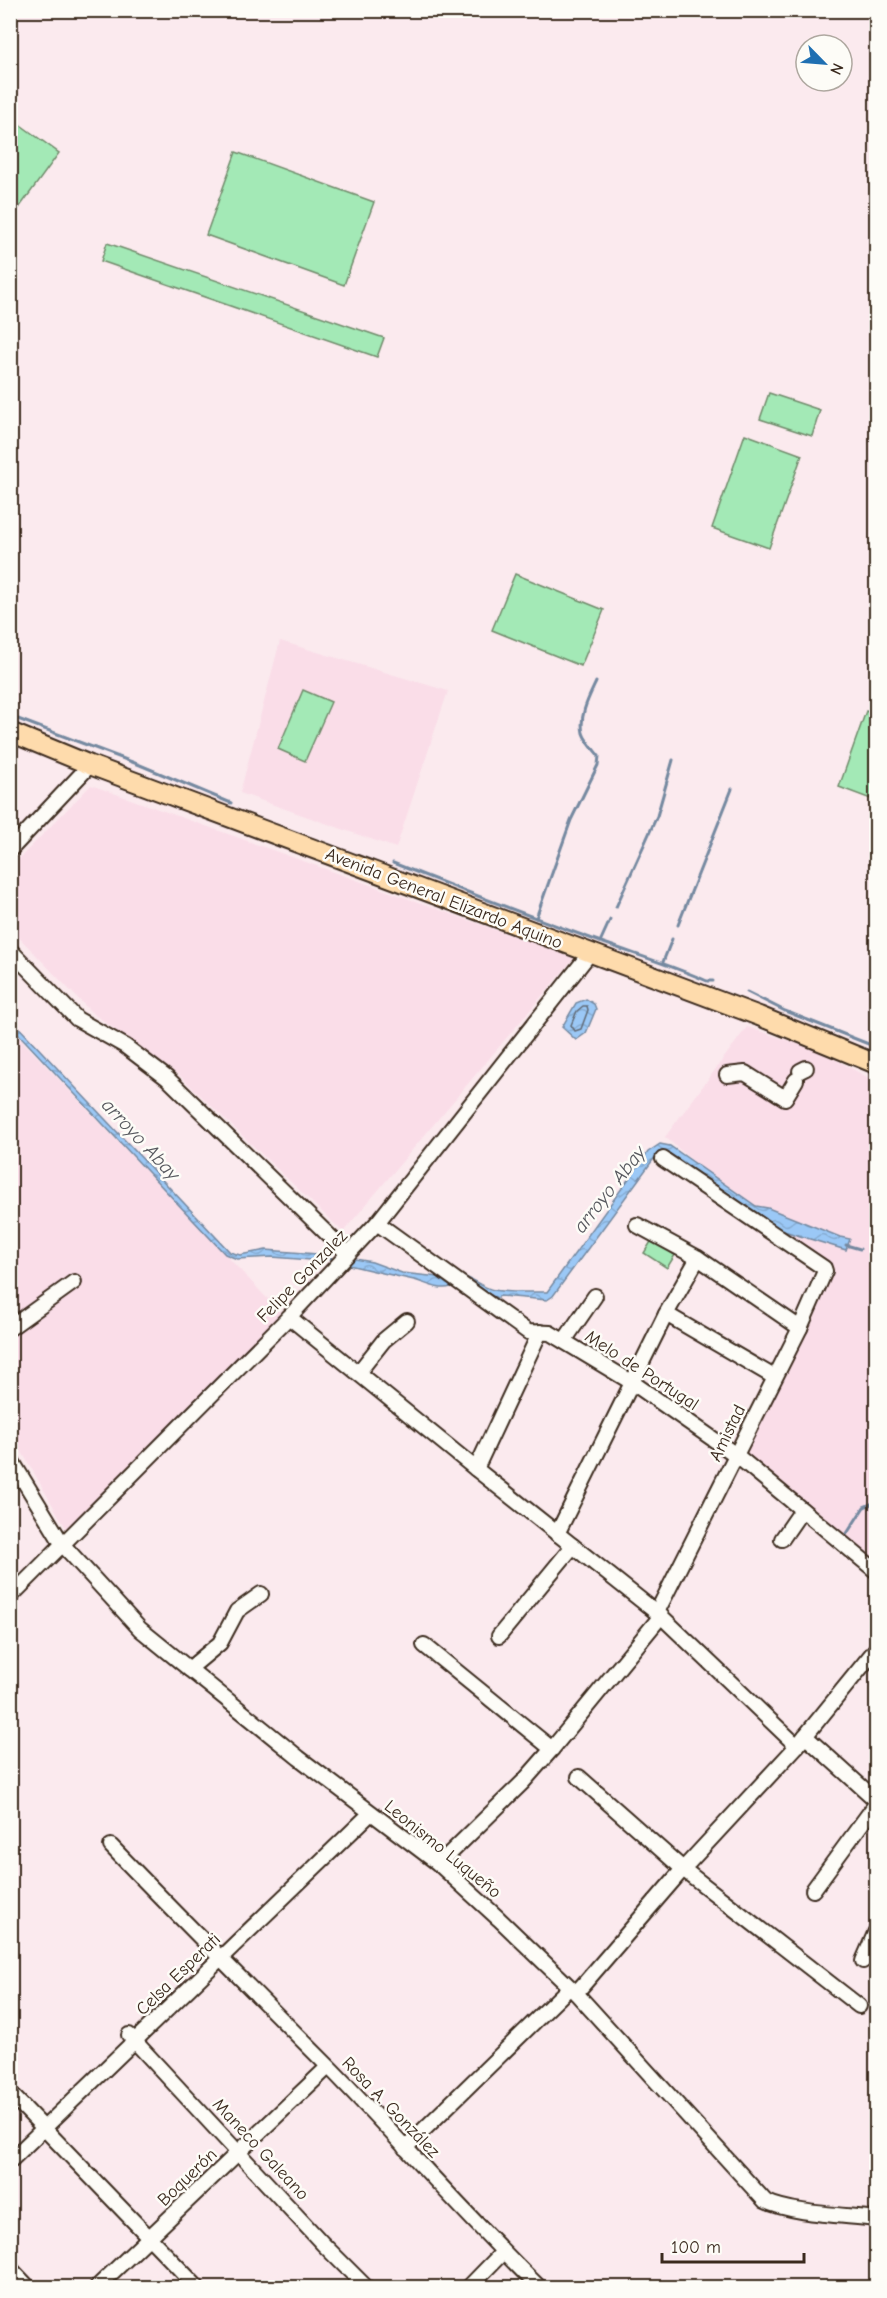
<svg xmlns="http://www.w3.org/2000/svg" width="887" height="2298" viewBox="0 0 887 2298" font-family="'Comic Neue',sans-serif">
	<style>
		.built { fill: #fadde8 }
		.pitch { fill: #a3e9b6; stroke: #6f8a6a; stroke-width: 1.5 }
		.water { fill: url(#water-waves); stroke: #7589a0; stroke-width: 1.5 }
		.lines { fill: none; stroke-linecap: round; stroke-linejoin: round }
		.shore { stroke: #616974; stroke-width: 1.5 }
		.stream { stroke: #7589a0; stroke-width: 3 }
		.minor-casing { stroke: #3b2a1e; stroke-width: 18 }
		.major-casing { stroke: #3b2a1e; stroke-width: 22 }
		.minor { stroke: #fdfcf7; stroke-width: 14 }
		.major { stroke: #fedbac; stroke-width: 18 }
		.labels { text-anchor: middle; stroke-width: 5; stroke-linejoin: round; paint-order: stroke }
		.street-label { font-size: 18px; fill: #3b2a1e; stroke: #fdfcf7 }
		.water-label { font-size: 20px; font-style: italic; fill: #58595f; stroke: #fdfcf7 }
	</style>
	<defs>
		<pattern id="water-waves" width="16" height="10" patternUnits="userSpaceOnUse" patternTransform="scale(1.5)"><rect width="16" height="10" fill="#9bc8f6"/><path d="M0 5q4-4 8 0t8 0" fill="none" stroke="#86acd2"/></pattern>
	</defs>
	<rect width="100%" height="100%" fill="#fbeaee"/>
	<filter id="ink" filterUnits="userSpaceOnUse"><feTurbulence type="fractalNoise" baseFrequency=".0167" numOctaves="2"/><feDisplacementMap in="SourceGraphic" scale="12" xChannelSelector="R" yChannelSelector="G"/><feConvolveMatrix kernelMatrix="1 2 1 2 8 2 1 2 1" color-interpolation-filters="sRGB"/></filter>
	<g filter="url(#ink)">
		<g class="built">
			<path d="M 280,641 L 448,691 L 396,848 L 240,793 Z"/>
			<path d="M 91,785 L 574,958 L 343,1232 L 180,1076 L 91,1012 L 11,929 L 11,867 Z"/>
			<path d="M 747,1027 L 820,1051 L 876,1082 L 876,1549 L 873,1560 L 746,1453 L 833,1268 L 752,1212 L 665,1137 Z"/>
			<path d="M 11,1029 L 281,1313 L 67,1530 L 11,1433 Z"/>
		</g>
		<g class="pitch">
			<path d="M 11,118 L 59,153 L 19,208 L 11,202 Z"/>
			<path d="M 236,152 L 374,202 L 344,285 L 206,235 Z"/>
			<path d="M 107,243 L 384,338 L 377,357 L 101,261 Z"/>
			<path d="M 769,393 L 820,410 L 812,436 L 760,419 Z"/>
			<path d="M 745,434 L 802,455 L 769,548 L 712,528 Z"/>
			<path d="M 515,574 L 604,610 L 581,666 L 492,630 Z"/>
			<path d="M 303,690 L 331,702 L 305,761 L 278,749 Z"/>
			<path d="M 866,711 L 876,715 L 876,801 L 839,787 Z"/>
			<path d="M 652,1240 L 675,1255 L 667,1268 L 644,1253 Z"/>
		</g>
		<g class="water">
			<path d="M 586,999 L 594,1004 L 596,1009 L 586,1033 L 576,1040 L 562,1027 L 576,1003 Z"/>
			<path d="M 11,1019 L 230,1252 L 240,1255 L 266,1250 L 329,1255 L 324,1261 L 272,1257 L 237,1259 L 225,1254 L 11,1026 Z"/>
			<path d="M 660,1144 L 670,1146 L 756,1206 L 768,1208 L 840,1237 L 850,1239 L 846,1250 L 774,1228 L 673,1159 L 667,1153 L 658,1153 L 553,1296 L 547,1300 L 500,1296 L 497,1298 L 472,1286 L 459,1275 C 473,1278 482,1288 494,1290 C 511,1293 530,1292 547,1292 L 648,1152 Z"/>
			<path d="M 350,1258 L 372,1262 L 402,1273 L 439,1277 L 451,1287 C 439,1291 426,1283 414,1280 C 391,1275 369,1270 345,1264 Z"/>
		</g>
		<g class="lines">
			<path class="shore" d="M 583,1006 L 587,1006 L 588,1010 L 581,1029 L 575,1031 L 571,1025 L 577,1011 Z"/>
			<g class="stream">
				<path d="M 10,716 L 140,765 L 231,803"/>
				<path d="M 393,863 C 459,889 524,914 590,938 C 630,953 669,964 707,981 L 713,981"/>
				<path d="M 616,907 L 657,816 L 673,760"/>
				<path d="M 536,918 L 571,820 L 598,765 L 599,756 C 594,750 585,740 583,733 C 579,715 589,697 596,682"/>
				<path d="M 678,925 L 732,789"/>
				<path d="M 600,942 L 610,920"/>
				<path d="M 663,962 L 672,939"/>
				<path d="M 747,992 L 785,1011 L 876,1047"/>
				<path d="M 846,1245 L 860,1249"/>
				<path d="M 323,1257 L 331,1258"/>
				<path d="M 846,1535 L 864,1507 L 876,1502"/>
			</g>
			<defs>
				<g id="minor">
					<path d="M 10,850 L 90,765"/>
					<path d="M 10,950 L 77,1019 L 125,1046 L 167,1078 L 348,1254"/>
					<path d="M 800,1071 L 806,1068"/>
					<path d="M 727,1075 L 745,1073 L 785,1098 L 796,1080"/>
					<path d="M 377,1223 L 528,1332 L 550,1333 L 633,1383 L 736,1455 L 876,1571"/>
					<path d="M 637,1225 L 698,1258 L 800,1328"/>
					<path d="M 666,1314 L 774,1377"/>
					<path d="M 289,1317 L 476,1469 L 661,1616 L 797,1746"/>
					<path d="M 10,1328 L 74,1282"/>
					<path d="M 564,1341 L 595,1296"/>
					<path d="M 358,1373 L 384,1340 L 407,1321"/>
					<path d="M 10,1458 L 63,1545 L 140,1629 L 299,1758 L 439,1864 L 499,1919 L 576,1993 L 765,2201 C 792,2214 845,2215 876,2219"/>
					<path d="M 476,1469 L 540,1332"/>
					<path d="M 557,1534 L 666,1314 L 698,1258"/>
					<path d="M 782,1539 L 802,1510"/>
					<path d="M 10,1597 L 289,1317 L 377,1223 L 590,953"/>
					<path d="M 657,1612 L 800,1328 L 825,1271 L 824,1268 L 663,1159"/>
					<path d="M 499,1636 L 573,1546"/>
					<path d="M 424,1645 L 552,1749"/>
					<path d="M 189,1669 L 220,1643 L 237,1611 L 261,1594"/>
					<path d="M 805,1736 L 876,1800"/>
					<path d="M 579,1777 L 683,1869 L 859,2006"/>
					<path d="M 111,1846 C 184,1922 258,1996 332,2070 C 402,2142 468,2218 540,2288"/>
					<path d="M 439,1864 L 523,1782 L 552,1749 L 661,1616"/>
					<path d="M 813,1890 L 876,1804"/>
					<path d="M 863,1961 L 876,1931"/>
					<path d="M 576,1993 L 683,1869 L 797,1746 L 876,1649"/>
					<path d="M 129,2035 L 323,2244 L 367,2288"/>
					<path d="M 10,2093 L 198,2288"/>
					<path d="M 405,2148 L 569,1988"/>
					<path d="M 10,2161 L 371,1813"/>
					<path d="M 10,2268 L 29,2288"/>
					<path d="M 96,2288 L 328,2067"/>
					<path d="M 468,2288 L 503,2252"/>
				</g>
				<path id="major" d="M 10,732 L 90,765 L 759,1016 L 876,1064"/>
			</defs>
			<use href="#minor" class="minor-casing"/>
			<use href="#major" class="major-casing"/>
			<use href="#minor" class="minor"/>
			<use href="#major" class="major"/>
		</g>
	</g>
	<g class="labels">
		<g class="street-label">
			<text transform="translate(444 898) rotate(21)" y="6">Avenida General Elizardo Aquino</text>
			<text transform="translate(302 1276) rotate(-46)" y="6">Felipe Gonzalez</text>
			<text transform="translate(642 1370) rotate(33)" y="6">Melo de Portugal</text>
			<text transform="translate(727 1433) rotate(-64)" y="6">Amistad</text>
			<text transform="translate(443 1849) rotate(39)" y="6">Leonismo Luqueño</text>
			<text transform="translate(178 1974) rotate(-44)" y="6">Celsa Esperati</text>
			<text transform="translate(391 2107) rotate(46)" y="6">Rosa A. González</text>
			<text transform="translate(261 2149) rotate(47)" y="6">Maneco Galeano</text>
			<text transform="translate(187 2177) rotate(-44)" y="6">Boquerón</text>
		</g>
		<g class="water-label">
			<text transform="translate(141 1139) rotate(47)" y="7">arroyo Abay</text>
			<text transform="translate(609 1189) rotate(-52)" y="7">arroyo Abay</text>
		</g>
	</g>
	<rect width="887" height="2298" fill="none" stroke="#fdfcf7" stroke-width="36"/>
	<rect x="18" y="18" width="851" height="2262" fill="none" stroke="#3b2a1e" stroke-width="2" filter="url(#ink)"/>
	<g transform="translate(824 63) rotate(115)"><circle r="28" fill="#fdfcf7" stroke="#afa8a0" stroke-width="1.5"/>
	<path d="M0-4.5L10 22L0 15L-10 22Z" fill="#1f6fb2"/>
	<text y="-9" font-size="16" font-weight="bold" text-anchor="middle" fill="#3b2a1e">N</text>
	</g>
	<path d="M662 2253v9h142v-9" fill="none" stroke="#3b2a1e" stroke-width="3"/>
	<text x="671" y="2253" font-size="18" fill="#3b2a1e" stroke="#fdfcf7" stroke-width="4.5" paint-order="stroke">100 m</text>
</svg>
